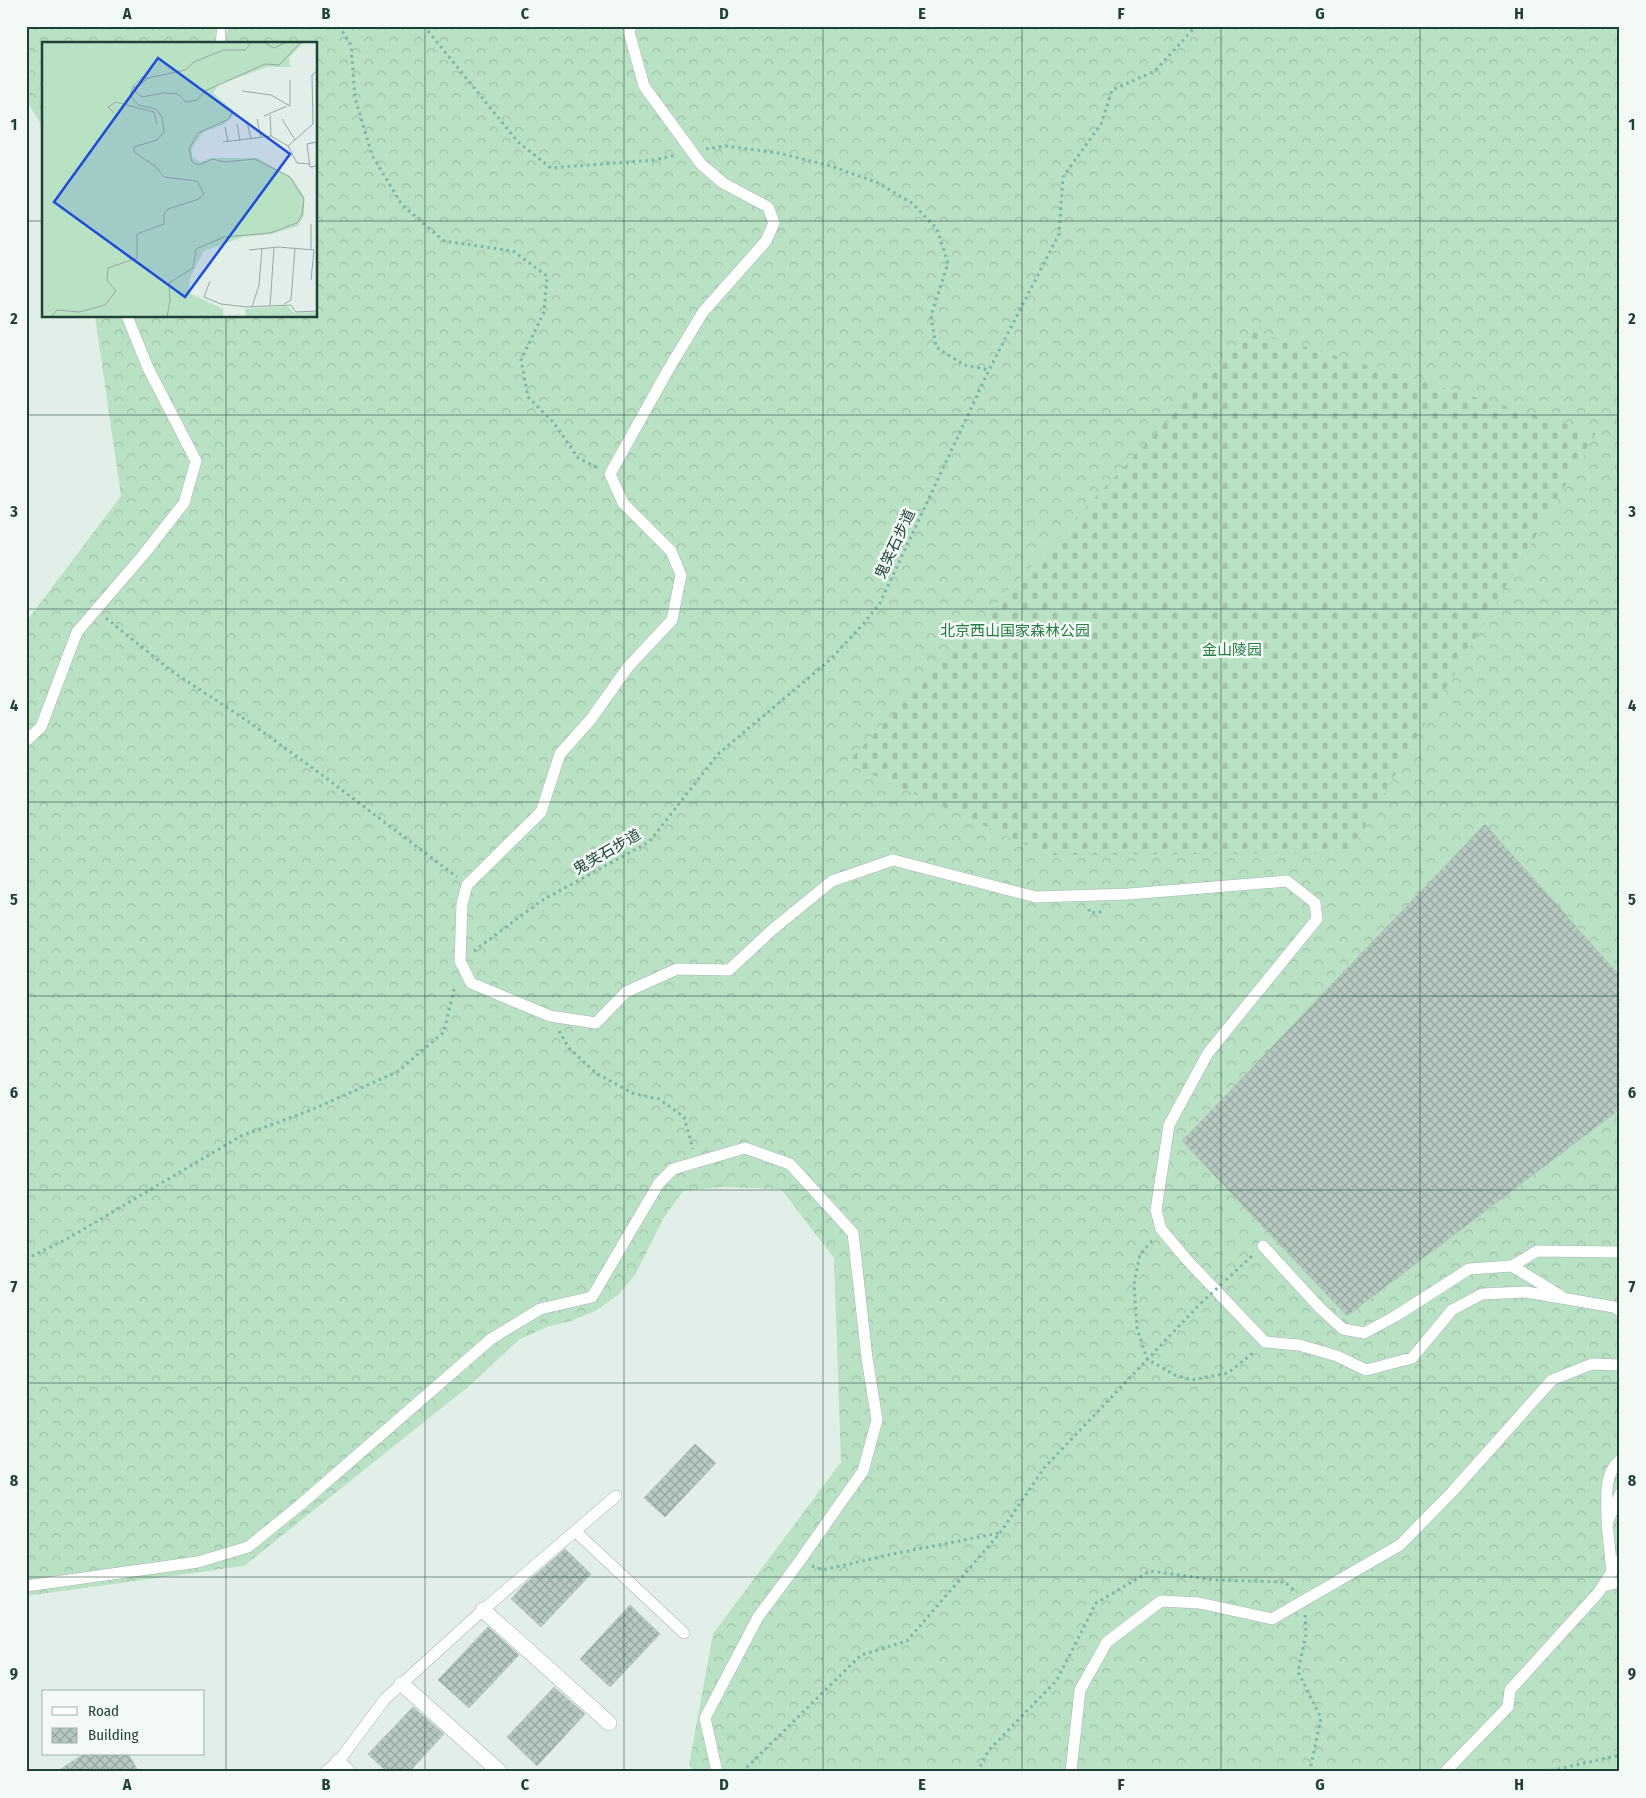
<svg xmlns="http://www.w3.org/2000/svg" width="1646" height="1798" viewBox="0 0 1646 1798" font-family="'Fira Sans Condensed','Noto Sans SC',sans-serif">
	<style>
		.forest { fill: url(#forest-crowns) }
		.cemetery { fill: url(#cemetery-stones) }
		.building { fill: url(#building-cross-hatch); stroke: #b4c8bf }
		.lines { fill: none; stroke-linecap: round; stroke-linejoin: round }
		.lane-casing { stroke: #a4b7af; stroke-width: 12 }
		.street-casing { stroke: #a4b7af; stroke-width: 16 }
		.path { stroke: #7fb5a3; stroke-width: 3; stroke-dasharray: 2.5 4; stroke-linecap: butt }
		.lane { stroke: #fff; stroke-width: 11 }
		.street { stroke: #fff; stroke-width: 15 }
		.path-bridge { stroke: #7fb5a3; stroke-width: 3; stroke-dasharray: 2.5 4; stroke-linecap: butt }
		.grid { fill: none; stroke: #204137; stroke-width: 1; stroke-opacity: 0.55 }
		.labels { text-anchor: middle; stroke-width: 5; stroke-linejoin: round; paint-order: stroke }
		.street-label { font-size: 15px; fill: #204137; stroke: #f3faf6 }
		.park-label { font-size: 15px; fill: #267c45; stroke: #f3faf6 }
		.inset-road { fill: none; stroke: #94a9a1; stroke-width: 1 }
		.view { fill: #1d4ed8; fill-opacity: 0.15; stroke: #1d4ed8; stroke-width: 2.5 }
		.inset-edge { fill: none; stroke: #204137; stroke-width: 2.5 }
		.neatline { fill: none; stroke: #204137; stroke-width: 2 }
		.grid-label { font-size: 16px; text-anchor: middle; font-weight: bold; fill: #204137 }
	</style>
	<defs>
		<pattern id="forest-crowns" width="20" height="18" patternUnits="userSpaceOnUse" patternTransform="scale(1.25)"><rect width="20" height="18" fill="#b9e1c3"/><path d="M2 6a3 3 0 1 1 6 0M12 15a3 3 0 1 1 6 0" fill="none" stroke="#9fc2a8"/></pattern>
		<pattern id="cemetery-stones" width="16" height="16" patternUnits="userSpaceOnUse" patternTransform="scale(1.25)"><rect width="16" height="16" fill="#b9e1c3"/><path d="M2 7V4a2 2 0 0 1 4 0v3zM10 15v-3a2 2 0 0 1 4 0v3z" fill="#9fc2a8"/></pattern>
		<pattern id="building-cross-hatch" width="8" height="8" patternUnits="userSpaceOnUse" patternTransform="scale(1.25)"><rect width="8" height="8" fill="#b7c9c1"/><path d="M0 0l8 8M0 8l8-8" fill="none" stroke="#94a59e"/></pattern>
	</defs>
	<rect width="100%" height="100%" fill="#e2eee8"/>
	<path class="forest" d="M 26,26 L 1620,26 L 1620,1772 L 694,1772 L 689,1765 L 713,1634 L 841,1462 L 834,1258 L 781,1189 L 720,1187 L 683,1191 L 663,1219 L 635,1275 L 619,1294 L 597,1310 L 571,1321 L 547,1327 L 520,1339 L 469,1386 L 244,1566 L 26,1596 L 26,622 L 121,496 L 95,316 L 316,316 L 316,44 L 44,44 L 44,129 L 26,100 Z"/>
	<path class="cemetery" d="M 1251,331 L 1596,433 L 1349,853 L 1048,855 L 847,763 Z"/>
	<g class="building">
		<path d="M 1485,824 L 1620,976 L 1620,1109 L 1347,1316 L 1182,1141 Z"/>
		<path d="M 695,1444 L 716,1463 L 665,1517 L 644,1498 Z"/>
		<path d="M 565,1549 L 591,1574 L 541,1627 L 511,1599 L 524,1585 Z"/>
		<path d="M 630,1605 L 660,1634 L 610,1687 L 580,1659 Z"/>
		<path d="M 488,1627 L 519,1655 L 469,1708 L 438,1680 Z"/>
		<path d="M 554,1687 L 585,1714 L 537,1766 L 507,1737 Z"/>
		<path d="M 413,1707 L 444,1734 L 409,1772 L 387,1772 L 368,1754 Z"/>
		<path d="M 84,1754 L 128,1754 L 139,1772 L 56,1772 Z"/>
	</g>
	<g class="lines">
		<defs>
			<g id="lane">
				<path d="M 631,26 L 629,32 L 644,86 L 701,164 L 723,183 L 768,207 L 774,223 L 766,241 L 703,312 L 668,370 L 610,474 L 623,503 L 671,551 L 681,575 L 672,620 L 628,667 L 591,719 L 560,754 L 541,812 L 467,885 L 462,904 L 460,961 L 471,983 L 550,1016 L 596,1023 L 626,992 L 677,969 L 729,970 L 772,930 L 832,881 L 893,860 L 1036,897 L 1129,894 L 1287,881 L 1315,903 L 1317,919 L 1208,1053 L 1169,1125 L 1156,1210 L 1161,1229 L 1188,1261 L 1265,1342 L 1299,1345 L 1337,1356 L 1366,1370 L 1412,1358 L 1452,1310 L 1482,1294 L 1526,1292 L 1614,1307 L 1620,1311"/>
				<path d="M 221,44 L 223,26"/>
				<path d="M 26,741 L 41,727 L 77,632 L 144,554 L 184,503 L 196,461 L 148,368 L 127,316"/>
				<path d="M 1263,1246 L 1320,1308 L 1343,1329 L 1364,1333 L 1394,1317 L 1469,1269 L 1512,1266 L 1561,1296"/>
				<path d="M 1512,1266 L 1537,1251 L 1620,1252"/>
				<path d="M 1607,1519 C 1607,1500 1603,1474 1620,1460"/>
				<path d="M 575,1531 L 684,1633"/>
				<path d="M 1612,1572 L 1607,1523 L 1620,1494"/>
				<path d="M 26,1586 L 198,1562 L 248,1547 L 300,1505 L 491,1339 L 540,1309 L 592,1297 L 659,1183 L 673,1169 L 745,1148 L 790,1164 L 853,1233 L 867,1358 L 877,1420 L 863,1471 L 799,1562 L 758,1617 L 705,1718 L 717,1772"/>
				<path d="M 1603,1586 L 1620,1582"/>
				<path d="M 325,1772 L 338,1762 L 385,1699 L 483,1610 L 616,1496"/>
				<path d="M 1071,1772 L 1080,1690 L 1107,1642 L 1161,1601 L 1199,1603 L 1272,1619 L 1400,1545 L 1452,1492 L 1552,1380 L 1592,1364 L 1620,1365"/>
				<path d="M 1445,1772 L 1508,1707 L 1510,1690 L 1598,1593 L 1620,1560"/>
			</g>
			<g id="street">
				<path d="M 483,1610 L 609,1723"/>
				<path d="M 402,1684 L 500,1772"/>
				<path d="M 338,1762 L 348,1772"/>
			</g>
		</defs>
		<use href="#lane" class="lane-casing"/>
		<use href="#street" class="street-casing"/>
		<g class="path">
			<path d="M 339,26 L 351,45 L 355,98 L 372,155 L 402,205 L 444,241 L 513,251 L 547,276 L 544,312 L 521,360 L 528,397 L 554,423 L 578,458 L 598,468"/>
			<path d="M 424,26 L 518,142 L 551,168 L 654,160 L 676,155"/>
			<path d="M 706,149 L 726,146 L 778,153 L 831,166 L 876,182 L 912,203 L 937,229 L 948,263 L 931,316 L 936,347 L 964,365 L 989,370"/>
			<path d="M 106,618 L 170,670 L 249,722 L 318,772 L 457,877"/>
			<path d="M 1089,909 L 1090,913 L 1100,912 L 1103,909"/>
			<path d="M 474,951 L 541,901 L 649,842 L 718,754 L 831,659 L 864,623 L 880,603 L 989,370 L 1059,234 L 1063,177 L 1101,124 L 1112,90 L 1155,71 L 1196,26"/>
			<path d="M 559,1031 L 569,1048 L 596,1073 L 632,1093 L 659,1099 L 684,1117 L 693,1149"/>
			<path d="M 1152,1241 L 1140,1254 L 1134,1284 L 1137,1328 L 1147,1359 L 1175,1375 L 1192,1380 L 1228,1373 L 1255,1351"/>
			<path d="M 26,1259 L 67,1239 L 241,1136 L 311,1110 L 397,1072 L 444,1032 L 455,985"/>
			<path d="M 1226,1280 L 1253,1255"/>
			<path d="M 812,1566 L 823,1570 L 888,1555 L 999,1533"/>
			<path d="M 1305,1615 L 1306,1634 L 1298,1672 L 1321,1718 L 1310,1770 L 1314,1772"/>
			<path d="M 742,1772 L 861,1655 L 907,1641 L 1000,1533 L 1044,1468 L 1201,1303"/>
			<path d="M 977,1772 L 989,1750 L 1057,1680 L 1096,1603 L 1150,1571 L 1216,1580 L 1285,1582 L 1295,1591"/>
			<path d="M 1545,1772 L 1620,1755"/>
		</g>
		<use href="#lane" class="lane"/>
		<use href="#street" class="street"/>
		<path class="path-bridge" d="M 1201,1303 L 1224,1282"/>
	</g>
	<path class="grid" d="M 226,26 L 226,44M 425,26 L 425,1772M 624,26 L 624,1772M 823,26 L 823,1772M 1022,26 L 1022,1772M 1221,26 L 1221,1772M 1420,26 L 1420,1772M 26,221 L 44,221M 316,221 L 1620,221M 226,316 L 226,1772M 26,415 L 1620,415M 26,609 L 1620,609M 26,802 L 1620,802M 26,996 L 1620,996M 26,1190 L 1620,1190M 26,1383 L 1620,1383M 26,1577 L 1620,1577"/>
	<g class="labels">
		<g class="street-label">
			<text transform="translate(895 544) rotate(-65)" y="5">鬼笑石步道</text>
			<text transform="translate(607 852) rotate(-30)" y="5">鬼笑石步道</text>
		</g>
		<g class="park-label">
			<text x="1015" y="636">北京西山国家森林公园</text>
			<text x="1232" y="655">金山陵园</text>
		</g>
	</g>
	<g transform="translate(42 42)">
		<rect width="275" height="275" fill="#e2eee8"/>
		<path d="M 0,0 L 262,0 L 247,16 L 248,25 L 226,25 L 177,42 L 171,51 L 191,68 L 191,74 L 181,83 L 161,90 L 150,106 L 150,115 L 158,120 L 169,116 L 215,116 L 249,135 L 262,154 L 262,173 L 256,184 L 230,192 L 201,195 L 162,209 L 148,236 L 147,251 L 181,267 L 181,275 L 0,275 ZM 245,264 L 253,271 L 275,270 L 275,275 L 204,275 L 203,267 Z" fill="#b9e1c3"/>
		<path d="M 85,109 L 109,126 L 120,145 L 63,156 L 41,128 Z" fill="#b9e1c3"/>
		<path class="inset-road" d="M 221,0 L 232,6 L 245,0M 106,36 L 96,45 L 90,45 L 100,35 L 107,36M 90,47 L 100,55 L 121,51 L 136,52 L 144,60 L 155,58 L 163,49 L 190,70 L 187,77 L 156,91 L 147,107 L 150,120 L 157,123 L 171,117 L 182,120 L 213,117 L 248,135 L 262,157 L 260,173 L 255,181 L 228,191 L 182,195 L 154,207 L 151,226 L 127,241 L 128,259 L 125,275M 163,49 L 223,22 L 237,23 L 259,0M 200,49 L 229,53 L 248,64 L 248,38M 96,66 L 112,70 L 115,82M 72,71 L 66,65 L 74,60 L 96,66M 228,73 L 229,94M 222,74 L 245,64M 215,77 L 219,95M 240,77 L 253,98M 205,80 L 209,97M 195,82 L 198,99M 183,85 L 186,100M 181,100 L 229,94 L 246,104 L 255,121 L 268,122M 275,100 L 265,102 L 268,125 L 275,124M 246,104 L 271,82 L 270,33 L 275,29M 269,207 L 269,182M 207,208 L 236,205 L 272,208 L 269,238M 168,239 L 162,255 L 179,262 L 205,265 L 249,263 L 254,270 L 275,269M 242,262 L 249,258 L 253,206M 228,264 L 232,206M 210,265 L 217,243 L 220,207M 9,275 L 15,268 L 37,270 L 63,263 L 74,249 L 65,238 L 66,226 L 95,216 L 95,192 L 122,182 L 122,172 L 126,167 L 157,157 L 162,152 L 155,139 L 122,135 L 113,124 L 92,110 L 92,105 L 115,98 L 122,90 L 120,75 L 114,67 L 96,63 L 88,53 L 90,47 L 106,36 L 143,28 L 152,20 L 181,8 L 203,8 L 210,0"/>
		<path class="view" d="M 116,16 L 248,112 L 143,255 L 12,160 Z"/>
		<rect width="275" height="275" class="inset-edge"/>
	</g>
	<rect width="1646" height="1798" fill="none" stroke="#f3faf6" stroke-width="55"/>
	<rect x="42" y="1690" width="162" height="65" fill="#f3faf6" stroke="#9fb0aa"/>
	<rect x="52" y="1707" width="25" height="8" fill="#ffffff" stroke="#9fb0aa"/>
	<text x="88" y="1716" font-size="15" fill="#204137">Road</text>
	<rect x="52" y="1728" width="25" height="15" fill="url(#building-cross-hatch)" stroke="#9fb0aa"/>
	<text x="88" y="1740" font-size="15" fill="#204137">Building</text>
	<rect x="28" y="28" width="1590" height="1742" class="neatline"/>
	<g class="grid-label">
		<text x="127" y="19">A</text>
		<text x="326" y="19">B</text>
		<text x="525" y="19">C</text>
		<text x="724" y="19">D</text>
		<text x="922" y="19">E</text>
		<text x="1121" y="19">F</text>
		<text x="1320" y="19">G</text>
		<text x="1519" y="19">H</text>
		<text x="14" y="130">1</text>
		<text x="1632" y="130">1</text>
		<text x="14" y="324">2</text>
		<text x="1632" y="324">2</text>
		<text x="14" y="517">3</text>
		<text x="1632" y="517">3</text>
		<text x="14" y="711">4</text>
		<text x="1632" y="711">4</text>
		<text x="14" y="905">5</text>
		<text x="1632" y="905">5</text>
		<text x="14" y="1098">6</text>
		<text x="1632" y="1098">6</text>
		<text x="14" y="1292">7</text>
		<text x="1632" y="1292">7</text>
		<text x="14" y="1486">8</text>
		<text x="1632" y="1486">8</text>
		<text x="14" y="1679">9</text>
		<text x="1632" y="1679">9</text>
		<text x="127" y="1790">A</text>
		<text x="326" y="1790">B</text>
		<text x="525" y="1790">C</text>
		<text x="724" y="1790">D</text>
		<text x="922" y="1790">E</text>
		<text x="1121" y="1790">F</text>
		<text x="1320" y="1790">G</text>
		<text x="1519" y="1790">H</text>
	</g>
</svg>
